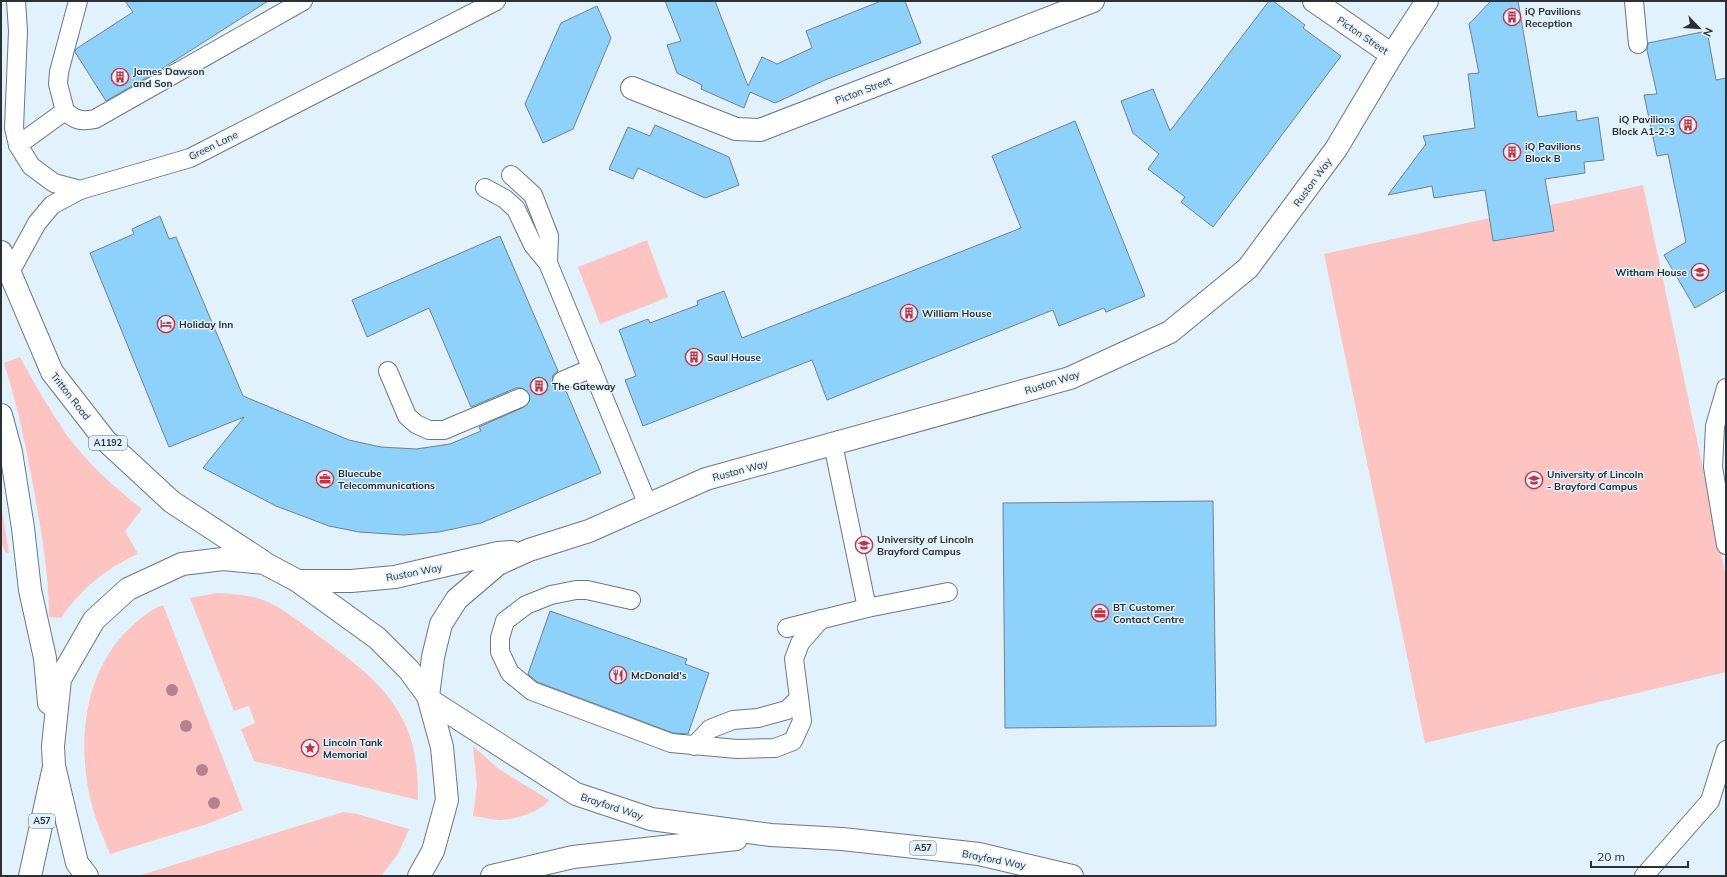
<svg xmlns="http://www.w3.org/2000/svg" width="1727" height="877" viewBox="0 0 1727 877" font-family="Mulish,sans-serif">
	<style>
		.green { fill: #fdc4c2 }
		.building { fill: #8ed1fa; stroke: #72818b }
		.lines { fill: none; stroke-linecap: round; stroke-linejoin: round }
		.lane-casing { stroke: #6a7882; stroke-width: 20 }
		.street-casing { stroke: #6a7882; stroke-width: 24 }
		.primary-casing { stroke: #6a7882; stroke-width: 24 }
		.lane { stroke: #fff; stroke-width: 18 }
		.street { stroke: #fff; stroke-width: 22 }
		.primary { stroke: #fff; stroke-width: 22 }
		.tree { fill: #b6828d }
		.labels { text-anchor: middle; stroke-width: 3; stroke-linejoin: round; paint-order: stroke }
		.shield { fill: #e2f2fd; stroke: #616a70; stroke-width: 1 }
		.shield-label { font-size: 9px; font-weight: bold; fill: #2a3034 }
		.poi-label { font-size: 10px; font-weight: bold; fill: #2a3034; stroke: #e2f2fd; text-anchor: start }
		.street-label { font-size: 10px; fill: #2a3034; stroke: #e2f2fd }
	</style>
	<rect width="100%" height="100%" fill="#e2f2fd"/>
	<g class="green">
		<path d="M 1643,185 L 1726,577 L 1726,672 L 1425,743 L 1324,254 Z"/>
		<path d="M 647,240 L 668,297 L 600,324 L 578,267 Z"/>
		<path d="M 20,357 C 34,383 49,409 66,434 C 86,462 115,488 142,509 L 125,531 L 138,554 C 105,569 82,588 61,618 L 49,617 C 49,576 42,536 35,496 C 27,451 18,407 4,363 Z"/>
		<path d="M 1,505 L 9,553 L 5,552 L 1,541 Z"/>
		<path d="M 217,593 C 235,594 254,595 270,603 C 287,611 301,623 316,634 C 349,659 384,682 403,720 C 416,744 418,774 418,800 L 254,761 L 241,729 L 255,723 L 249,706 L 234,711 L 190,598 Z"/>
		<path d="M 163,605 L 243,810 L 207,824 L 110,854 C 104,839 97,824 93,809 C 76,749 82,674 129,629 C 140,619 149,610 163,605 Z"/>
		<path d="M 473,746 L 499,769 L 549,800 C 541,812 516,819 501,820 C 492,820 483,817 473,816 L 477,786 Z"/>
		<path d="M 343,812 L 357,814 L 409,829 L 398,854 L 381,876 L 138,876 Z"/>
	</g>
	<g class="building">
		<path d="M 125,1 L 268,1 L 160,70 L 106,101 L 75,52 L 76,49 L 133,12 Z"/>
		<path d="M 665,1 L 715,1 L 748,86 L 762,57 L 777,64 L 812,48 L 806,31 L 881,1 L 905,1 L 921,43 L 825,80 L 775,103 L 750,92 L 744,108 L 701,89 L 702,85 L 677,73 L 667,45 L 681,41 Z"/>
		<path d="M 1269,1 L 1273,1 L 1305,25 L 1303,28 L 1341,56 L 1213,227 L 1181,202 L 1185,197 L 1148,169 L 1159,154 L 1133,133 L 1121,101 L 1153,89 L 1170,131 Z"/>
		<path d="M 1491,1 L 1518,1 L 1538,117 L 1576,111 L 1577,121 L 1598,117 L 1604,160 L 1584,162 L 1585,173 L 1545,179 L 1554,231 L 1493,241 L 1485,190 L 1434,198 L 1432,186 L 1388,195 L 1426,144 L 1423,136 L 1475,128 L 1468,74 L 1479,73 L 1469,24 Z"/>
		<path d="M 597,6 L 611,38 L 573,129 L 543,143 L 525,104 L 561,23 Z"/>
		<path d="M 1707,31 L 1716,80 L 1726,78 L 1726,290 L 1695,308 L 1664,255 L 1686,242 L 1668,154 L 1657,156 L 1644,95 L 1657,94 L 1647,50 L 1648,43 Z"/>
		<path d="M 1075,121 L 1145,296 L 1106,312 L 1104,308 L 1059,326 L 1053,310 L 827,400 L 812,360 L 643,426 L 625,380 L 636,376 L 619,330 L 648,319 L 650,323 L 698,305 L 697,301 L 724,291 L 742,338 L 1021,228 L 992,156 Z"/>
		<path d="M 655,125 L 729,157 L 739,185 L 705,198 L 638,168 L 633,179 L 609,169 L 628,127 L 650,136 Z"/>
		<path d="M 160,216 L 169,239 L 176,237 L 243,396 L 349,440 L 381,447 L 416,449 L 450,444 L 481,431 L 479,427 L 524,407 L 530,400 L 529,394 L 522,388 L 516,388 L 471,407 L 429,308 L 367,337 L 352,300 L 500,236 L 558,371 L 553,375 L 552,385 L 556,390 L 566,391 L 601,473 L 481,523 L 439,532 L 404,535 L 359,532 L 329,526 L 276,506 L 203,468 L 244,417 L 169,447 L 90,253 L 134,234 L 132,229 Z"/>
		<path d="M 1213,501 L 1216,726 L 1005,728 L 1003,503 Z"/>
		<path d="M 550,611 L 687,659 L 685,664 L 709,673 L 688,734 L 673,733 L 537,682 L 528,674 Z"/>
	</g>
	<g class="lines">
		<defs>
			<g id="lane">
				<path d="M 16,1 L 18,31 L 14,128 L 18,145 L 31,166 L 54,183 L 80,190 L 190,158 L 496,1"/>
				<path d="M 1634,1 L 1638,44"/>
				<path d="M 65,111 C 75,120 81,122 95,119 L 303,1"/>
				<path d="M 18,145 L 65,111 L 58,84 L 59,72 L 78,1"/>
				<path d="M 511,175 L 533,195 L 549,236 L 548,263"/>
				<path d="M 485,188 L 505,199 L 516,209 L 533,245 L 548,263 L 648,505"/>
				<path d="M 9,274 L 37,223 L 52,205 L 80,190"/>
				<path d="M 388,371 L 407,416 L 416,424 L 429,430 L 444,430 L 520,398"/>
				<path d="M 562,381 L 592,368"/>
				<path d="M 1726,388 L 1715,426 L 1713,467 L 1726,545"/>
				<path d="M 833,444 L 867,608"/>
				<path d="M 631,600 L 587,590 L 576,590 L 551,595 L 526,605 L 505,621 L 500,638 L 500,652 L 510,673 L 532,691 L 671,743 L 737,749 L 775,748 L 793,741 L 802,721 L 794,659 L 800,643 L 821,619"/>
				<path d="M 787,628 L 867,608 L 948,592"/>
				<path d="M 694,746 L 710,729 L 733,720 L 758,718 L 787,710 L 799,698"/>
				<path d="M 1644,876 L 1710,801 L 1726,750"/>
			</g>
			<g id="street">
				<path d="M 1314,1 L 1392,55"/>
				<path d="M 632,88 L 736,129 L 760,130 L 1093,1"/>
				<path d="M 298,581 L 351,581 L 395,577 L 498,553 L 512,552"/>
				<path d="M 428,696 L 433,657 L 441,624 L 457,599 L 498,564 L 529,550 L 589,531 L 706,479 L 1070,378 L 1170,332 L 1248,268 L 1336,149 L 1392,55 L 1427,1"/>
			</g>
			<g id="primary">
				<path d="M 1,252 L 52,372 L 105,440 L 172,502 L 262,561"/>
				<path d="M 1,415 L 11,452 L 23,528 L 30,590 L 45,658 L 49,703"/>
				<path d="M 431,701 L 576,794 L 651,819 L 771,835 L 842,839 L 979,854 L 1072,876"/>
				<path d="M 30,876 L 53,771"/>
				<path d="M 87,876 L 77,863 L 54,766 L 53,746 L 60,679 L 94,620 L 128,589 L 182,564 L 223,559 L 264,563 L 298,581 L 377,638 L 409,670 L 428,696 L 442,747 L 447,800 L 433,851 L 419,876"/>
				<path d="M 492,876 L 573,857 L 736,839"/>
			</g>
		</defs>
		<use href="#lane" class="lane-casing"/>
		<use href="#street" class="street-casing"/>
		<use href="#primary" class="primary-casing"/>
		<use href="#lane" class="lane"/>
		<use href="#street" class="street"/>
		<use href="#primary" class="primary"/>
	</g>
	<g class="tree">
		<circle cx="172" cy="690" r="6"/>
		<circle cx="186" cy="726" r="6"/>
		<circle cx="202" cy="770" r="6"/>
		<circle cx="214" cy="803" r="6"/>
	</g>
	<defs>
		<symbol id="building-ring" viewBox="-11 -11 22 22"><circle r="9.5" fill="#e2f2fd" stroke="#c33343" stroke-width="1.5"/><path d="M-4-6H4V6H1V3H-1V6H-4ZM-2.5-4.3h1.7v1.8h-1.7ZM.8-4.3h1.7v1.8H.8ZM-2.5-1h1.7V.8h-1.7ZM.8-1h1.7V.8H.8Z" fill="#c33343"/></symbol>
		<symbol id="university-ring" viewBox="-11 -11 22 22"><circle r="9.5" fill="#e2f2fd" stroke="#c33343" stroke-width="1.5"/><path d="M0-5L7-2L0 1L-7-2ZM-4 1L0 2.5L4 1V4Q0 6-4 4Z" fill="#c33343"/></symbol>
		<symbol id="hotel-ring" viewBox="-11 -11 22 22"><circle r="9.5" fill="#e2f2fd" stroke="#c33343" stroke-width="1.5"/><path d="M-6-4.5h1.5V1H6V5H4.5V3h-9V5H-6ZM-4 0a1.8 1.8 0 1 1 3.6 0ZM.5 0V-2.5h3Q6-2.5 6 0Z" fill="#c33343"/></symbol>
		<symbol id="office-ring" viewBox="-11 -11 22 22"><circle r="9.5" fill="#e2f2fd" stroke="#c33343" stroke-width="1.5"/><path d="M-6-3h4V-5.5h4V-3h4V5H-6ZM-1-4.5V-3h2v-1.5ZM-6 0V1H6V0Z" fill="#c33343"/></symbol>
		<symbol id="restaurant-ring" viewBox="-11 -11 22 22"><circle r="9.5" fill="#e2f2fd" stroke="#c33343" stroke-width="1.5"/><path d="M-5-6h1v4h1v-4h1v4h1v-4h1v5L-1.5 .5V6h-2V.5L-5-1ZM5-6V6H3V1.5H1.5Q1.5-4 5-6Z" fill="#c33343"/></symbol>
		<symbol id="sight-ring" viewBox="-11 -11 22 22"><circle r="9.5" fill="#e2f2fd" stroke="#c33343" stroke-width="1.5"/><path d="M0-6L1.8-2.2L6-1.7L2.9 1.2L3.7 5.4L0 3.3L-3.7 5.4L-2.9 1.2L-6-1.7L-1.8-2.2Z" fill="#c33343"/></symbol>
	</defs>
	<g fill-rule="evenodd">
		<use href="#building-ring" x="1502" y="7" width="20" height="20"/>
		<use href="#building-ring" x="110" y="67" width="20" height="20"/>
		<use href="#building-ring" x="1678" y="115" width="20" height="20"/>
		<use href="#building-ring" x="1502" y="142" width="20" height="20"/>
		<use href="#university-ring" x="1690" y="262" width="20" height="20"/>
		<use href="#building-ring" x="899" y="303" width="20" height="20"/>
		<use href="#hotel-ring" x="156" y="314" width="20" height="20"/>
		<use href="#building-ring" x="684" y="347" width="20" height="20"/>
		<use href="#building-ring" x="529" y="376" width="20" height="20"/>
		<use href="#office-ring" x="315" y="469" width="20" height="20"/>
		<use href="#university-ring" x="1524" y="470" width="20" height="20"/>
		<use href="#university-ring" x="854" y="535" width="20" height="20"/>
		<use href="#office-ring" x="1090" y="603" width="20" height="20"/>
		<use href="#restaurant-ring" x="608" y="665" width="20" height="20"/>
		<use href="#sight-ring" x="300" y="738" width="20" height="20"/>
	</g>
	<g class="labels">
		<g class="shield">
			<rect x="89" y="436" width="38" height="14" rx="3"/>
			<rect x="29" y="814" width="26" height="14" rx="3"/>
			<rect x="910" y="841" width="26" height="14" rx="3"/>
		</g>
		<g class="shield-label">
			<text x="108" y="446">A1192</text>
			<text x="42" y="824">A57</text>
			<text x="923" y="851">A57</text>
		</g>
		<g class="poi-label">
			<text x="1525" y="15">iQ Pavilions<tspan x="1525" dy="12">Reception</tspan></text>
			<text x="133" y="75">James Dawson<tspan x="133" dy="12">and Son</tspan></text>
			<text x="1675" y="123" text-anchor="end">iQ Pavilions<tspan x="1675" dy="12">Block A1-2-3</tspan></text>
			<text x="1525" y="150">iQ Pavilions<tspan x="1525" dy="12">Block B</tspan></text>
			<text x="1687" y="276" text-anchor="end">Witham House</text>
			<text x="922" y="317">William House</text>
			<text x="179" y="328">Holiday Inn</text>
			<text x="707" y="361">Saul House</text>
			<text x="552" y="390">The Gateway</text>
			<text x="338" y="477">Bluecube<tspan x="338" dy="12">Telecommunications</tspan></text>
			<text x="1547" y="478">University of Lincoln<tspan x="1547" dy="12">- Brayford Campus</tspan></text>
			<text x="877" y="543">University of Lincoln<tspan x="877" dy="12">Brayford Campus</tspan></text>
			<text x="1113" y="611">BT Customer<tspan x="1113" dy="12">Contact Centre</tspan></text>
			<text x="631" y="679">McDonald's</text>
			<text x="323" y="746">Lincoln Tank<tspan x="323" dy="12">Memorial</tspan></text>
		</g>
		<g class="street-label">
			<text transform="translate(1363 35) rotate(34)" y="4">Picton Street</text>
			<text transform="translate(863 90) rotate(-21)" y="4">Picton Street</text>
			<text transform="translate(213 145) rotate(-26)" y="4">Green Lane</text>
			<text transform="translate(1312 182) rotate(-54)" y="4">Ruston Way</text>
			<text transform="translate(1052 382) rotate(-18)" y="4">Ruston Way</text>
			<text transform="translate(71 396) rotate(52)" y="4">Tritton Road</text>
			<text transform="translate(740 470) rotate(-15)" y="4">Ruston Way</text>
			<text transform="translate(414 572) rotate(-11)" y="4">Ruston Way</text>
			<text transform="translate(612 806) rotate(18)" y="4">Brayford Way</text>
			<text transform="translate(994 859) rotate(11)" y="4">Brayford Way</text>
		</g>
	</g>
	<rect width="1727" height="877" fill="none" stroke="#2a3034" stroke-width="4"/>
	<g transform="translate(1699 28) rotate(115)" stroke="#e2f2fd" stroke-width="3" paint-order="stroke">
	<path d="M0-3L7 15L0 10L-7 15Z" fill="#2a3034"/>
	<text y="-6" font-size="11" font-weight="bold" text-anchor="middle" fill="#2a3034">N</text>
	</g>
	<path d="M1591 861v6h97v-6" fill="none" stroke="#2a3034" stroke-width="2"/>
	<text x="1597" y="861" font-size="12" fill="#2a3034" stroke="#e2f2fd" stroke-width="3" paint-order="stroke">20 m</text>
</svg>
